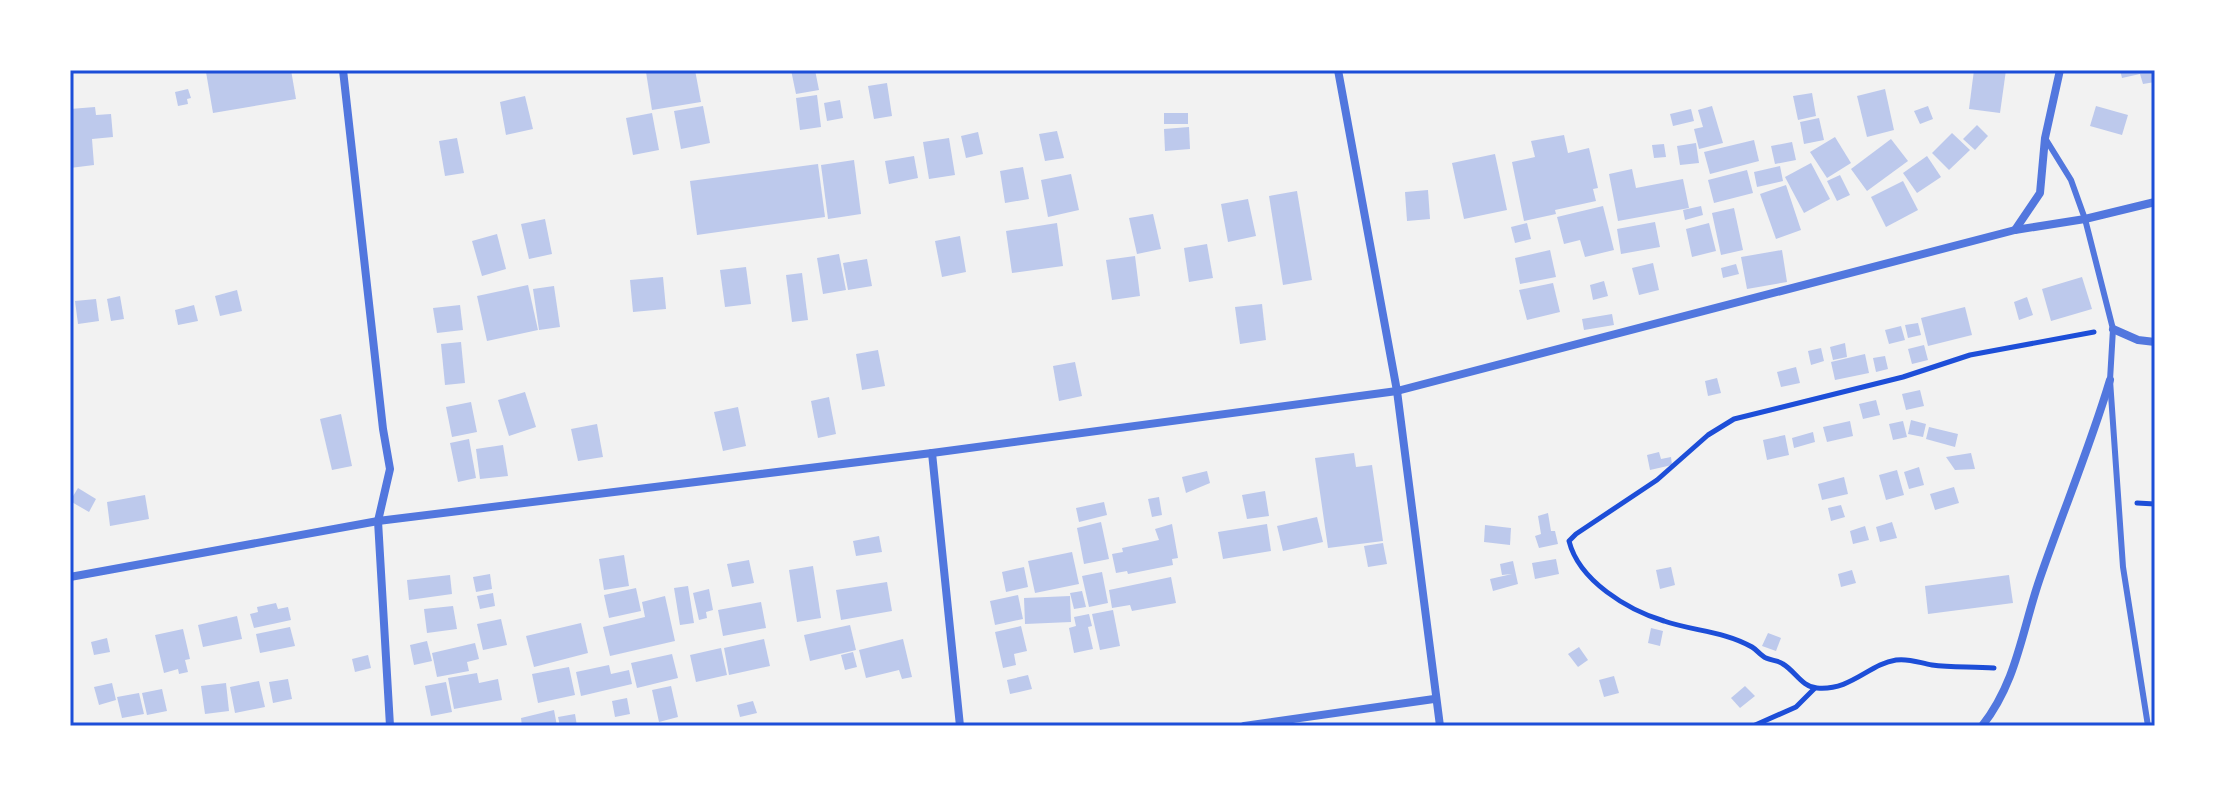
<svg xmlns="http://www.w3.org/2000/svg" width="2225" height="796" viewBox="0 0 2225 796" font-family="Montserrat,sans-serif">
	<style>
		.building { fill: #bdc9ec }
		.lines { fill: none; stroke-linecap: round; stroke-linejoin: round }
		.path { stroke: #1d4ed8; stroke-width: 5 }
		.service { stroke: #5277de; stroke-width: 6 }
		.minor { stroke: #5277de; stroke-width: 8 }
		.neatline { fill: none; stroke: #1d4ed8; stroke-width: 3 }
	</style>
	<rect width="100%" height="100%" fill="#f2f2f2"/>
	<g class="building">
		<path d="M 215,70 L 291,70 L 296,99 L 213,113 L 206,72 Z"/>
		<path d="M 658,70 L 695,70 L 701,102 L 652,110 L 646,72 Z"/>
		<path d="M 791,70 L 815,70 L 819,90 L 796,94 Z"/>
		<path d="M 1974,70 L 2006,70 L 2000,113 L 1969,109 Z"/>
		<path d="M 2120,70 L 2155,70 L 2155,82 L 2143,84 L 2140,74 L 2122,78 Z"/>
		<path d="M 887,83 L 892,116 L 874,119 L 868,86 Z"/>
		<path d="M 188,89 L 191,98 L 187,99 L 188,104 L 178,106 L 175,92 Z"/>
		<path d="M 1885,89 L 1894,130 L 1867,137 L 1857,96 Z"/>
		<path d="M 1812,93 L 1816,116 L 1798,120 L 1793,96 Z"/>
		<path d="M 817,95 L 821,127 L 800,130 L 796,98 Z"/>
		<path d="M 525,96 L 533,129 L 506,135 L 500,102 Z"/>
		<path d="M 840,100 L 843,118 L 827,121 L 824,103 Z"/>
		<path d="M 703,106 L 710,143 L 681,149 L 674,111 Z"/>
		<path d="M 1712,106 L 1723,143 L 1699,149 L 1694,129 L 1703,127 L 1698,110 Z"/>
		<path d="M 1928,106 L 1933,119 L 1920,124 L 1914,111 Z"/>
		<path d="M 2096,106 L 2128,115 L 2122,135 L 2090,126 Z"/>
		<path d="M 95,107 L 96,115 L 111,114 L 113,137 L 92,139 L 94,165 L 70,168 L 70,109 Z"/>
		<path d="M 1691,109 L 1694,121 L 1673,126 L 1670,114 Z"/>
		<path d="M 652,113 L 659,150 L 633,155 L 626,118 Z"/>
		<rect x="1164" y="113" width="24" height="11"/>
		<path d="M 1819,118 L 1824,140 L 1804,144 L 1800,122 Z"/>
		<path d="M 1977,125 L 1988,136 L 1975,150 L 1963,139 Z"/>
		<path d="M 1189,127 L 1190,149 L 1165,151 L 1164,129 Z"/>
		<path d="M 1057,131 L 1064,158 L 1045,161 L 1039,134 Z"/>
		<path d="M 978,132 L 983,154 L 966,158 L 961,136 Z"/>
		<path d="M 1952,133 L 1970,150 L 1949,170 L 1932,153 Z"/>
		<path d="M 1564,135 L 1568,153 L 1589,148 L 1598,188 L 1593,189 L 1596,201 L 1555,210 L 1556,214 L 1524,221 L 1512,162 L 1535,157 L 1531,141 Z"/>
		<path d="M 1835,137 L 1851,163 L 1827,178 L 1810,152 Z"/>
		<path d="M 457,138 L 464,173 L 445,176 L 439,141 Z"/>
		<path d="M 949,138 L 955,175 L 929,179 L 923,142 Z"/>
		<path d="M 1891,139 L 1908,161 L 1867,191 L 1851,169 Z"/>
		<path d="M 1754,140 L 1759,161 L 1710,174 L 1704,152 Z"/>
		<path d="M 1792,142 L 1796,160 L 1775,164 L 1771,146 Z"/>
		<path d="M 1696,143 L 1699,163 L 1680,165 L 1677,146 Z"/>
		<path d="M 1664,144 L 1666,157 L 1654,158 L 1652,145 Z"/>
		<path d="M 1495,154 L 1507,210 L 1464,219 L 1452,163 Z"/>
		<path d="M 914,156 L 918,178 L 889,184 L 885,161 Z"/>
		<path d="M 1927,156 L 1941,177 L 1917,193 L 1903,173 Z"/>
		<path d="M 854,160 L 861,214 L 828,219 L 821,165 Z"/>
		<path d="M 1811,163 L 1830,199 L 1804,213 L 1785,177 Z"/>
		<path d="M 818,164 L 825,217 L 697,235 L 690,181 Z"/>
		<path d="M 1780,166 L 1783,181 L 1757,187 L 1754,172 Z"/>
		<path d="M 1023,167 L 1029,199 L 1005,203 L 1000,171 Z"/>
		<path d="M 1632,169 L 1636,188 L 1683,179 L 1689,208 L 1618,221 L 1609,174 Z"/>
		<path d="M 1747,170 L 1753,193 L 1714,203 L 1708,180 Z"/>
		<path d="M 1071,174 L 1079,210 L 1048,217 L 1041,180 Z"/>
		<path d="M 1840,175 L 1850,195 L 1837,201 L 1827,181 Z"/>
		<path d="M 1903,181 L 1918,210 L 1886,227 L 1871,197 Z"/>
		<path d="M 1786,185 L 1801,230 L 1776,239 L 1760,194 Z"/>
		<path d="M 1428,190 L 1430,219 L 1407,221 L 1405,192 Z"/>
		<path d="M 1297,191 L 1312,280 L 1283,285 L 1269,196 Z"/>
		<path d="M 1248,199 L 1256,236 L 1228,242 L 1221,204 Z"/>
		<path d="M 1603,206 L 1614,250 L 1585,257 L 1580,240 L 1564,244 L 1557,217 Z"/>
		<path d="M 1701,206 L 1703,215 L 1685,220 L 1683,210 Z"/>
		<path d="M 1734,208 L 1743,250 L 1721,255 L 1712,213 Z"/>
		<path d="M 1153,214 L 1161,249 L 1137,254 L 1129,218 Z"/>
		<path d="M 545,219 L 552,254 L 529,259 L 521,224 Z"/>
		<path d="M 1655,222 L 1660,247 L 1621,254 L 1617,229 Z"/>
		<path d="M 1057,223 L 1063,266 L 1012,273 L 1006,231 Z"/>
		<path d="M 1527,223 L 1531,239 L 1515,243 L 1511,227 Z"/>
		<path d="M 1709,223 L 1716,251 L 1692,257 L 1686,229 Z"/>
		<path d="M 497,234 L 506,269 L 482,276 L 472,241 Z"/>
		<path d="M 960,236 L 966,272 L 942,277 L 935,241 Z"/>
		<path d="M 1207,244 L 1213,278 L 1189,282 L 1184,248 Z"/>
		<path d="M 1550,250 L 1556,277 L 1520,284 L 1515,258 Z"/>
		<path d="M 1782,250 L 1787,282 L 1747,289 L 1741,257 Z"/>
		<path d="M 839,254 L 846,290 L 823,294 L 817,258 Z"/>
		<path d="M 1135,256 L 1140,296 L 1112,300 L 1106,260 Z"/>
		<path d="M 867,259 L 872,286 L 848,290 L 843,263 Z"/>
		<path d="M 1653,263 L 1659,290 L 1639,295 L 1632,268 Z"/>
		<path d="M 1736,264 L 1739,274 L 1723,278 L 1721,268 Z"/>
		<path d="M 746,267 L 751,304 L 725,307 L 720,270 Z"/>
		<path d="M 802,273 L 808,320 L 792,322 L 786,275 Z"/>
		<path d="M 663,277 L 666,309 L 633,312 L 630,280 Z"/>
		<path d="M 2082,277 L 2092,309 L 2051,321 L 2042,289 Z"/>
		<path d="M 1604,281 L 1608,296 L 1593,300 L 1590,285 Z"/>
		<path d="M 1553,283 L 1560,312 L 1527,320 L 1519,290 Z"/>
		<path d="M 528,285 L 538,330 L 487,341 L 477,296 Z"/>
		<path d="M 554,286 L 560,327 L 539,330 L 533,289 Z"/>
		<path d="M 237,290 L 242,311 L 220,316 L 215,296 Z"/>
		<path d="M 120,296 L 124,319 L 111,321 L 107,299 Z"/>
		<path d="M 2027,297 L 2033,315 L 2019,320 L 2014,302 Z"/>
		<path d="M 96,299 L 99,321 L 78,324 L 75,301 Z"/>
		<path d="M 1262,304 L 1266,340 L 1240,344 L 1235,307 Z"/>
		<path d="M 194,305 L 198,321 L 178,325 L 175,310 Z"/>
		<path d="M 460,305 L 463,330 L 437,333 L 433,308 Z"/>
		<path d="M 1965,307 L 1972,335 L 1928,346 L 1921,318 Z"/>
		<path d="M 1612,314 L 1614,325 L 1584,330 L 1582,319 Z"/>
		<path d="M 1918,323 L 1921,335 L 1908,338 L 1905,325 Z"/>
		<path d="M 1901,326 L 1905,340 L 1889,344 L 1885,330 Z"/>
		<path d="M 461,342 L 465,383 L 445,385 L 441,344 Z"/>
		<path d="M 1845,343 L 1847,357 L 1833,360 L 1830,347 Z"/>
		<path d="M 1924,345 L 1928,360 L 1912,364 L 1908,349 Z"/>
		<path d="M 1821,348 L 1824,361 L 1811,365 L 1808,351 Z"/>
		<path d="M 878,350 L 885,386 L 862,390 L 856,354 Z"/>
		<path d="M 1865,354 L 1869,373 L 1835,380 L 1831,362 Z"/>
		<path d="M 1885,356 L 1888,369 L 1876,372 L 1873,358 Z"/>
		<path d="M 1075,362 L 1082,396 L 1059,401 L 1053,366 Z"/>
		<path d="M 1796,367 L 1800,383 L 1781,387 L 1777,372 Z"/>
		<path d="M 1717,378 L 1721,393 L 1708,396 L 1705,381 Z"/>
		<path d="M 1920,390 L 1924,406 L 1906,410 L 1902,394 Z"/>
		<path d="M 525,392 L 536,427 L 509,436 L 498,400 Z"/>
		<path d="M 829,397 L 836,434 L 818,438 L 811,401 Z"/>
		<path d="M 1876,400 L 1880,415 L 1863,419 L 1859,404 Z"/>
		<path d="M 471,402 L 477,432 L 452,437 L 446,407 Z"/>
		<path d="M 738,407 L 746,446 L 723,451 L 714,412 Z"/>
		<path d="M 341,414 L 352,466 L 332,470 L 320,419 Z"/>
		<path d="M 1911,420 L 1926,424 L 1923,437 L 1908,434 Z"/>
		<path d="M 1850,421 L 1853,436 L 1827,442 L 1823,427 Z"/>
		<path d="M 1903,421 L 1907,437 L 1893,440 L 1889,424 Z"/>
		<path d="M 597,424 L 603,457 L 578,461 L 571,429 Z"/>
		<path d="M 1929,427 L 1958,434 L 1955,447 L 1926,439 Z"/>
		<path d="M 1813,432 L 1815,442 L 1794,448 L 1792,438 Z"/>
		<path d="M 1785,435 L 1789,455 L 1767,460 L 1763,440 Z"/>
		<path d="M 469,439 L 476,478 L 458,482 L 450,443 Z"/>
		<path d="M 503,445 L 508,476 L 480,479 L 476,449 Z"/>
		<path d="M 1659,452 L 1661,459 L 1671,457 L 1672,465 L 1650,470 L 1647,455 Z"/>
		<path d="M 1354,453 L 1356,467 L 1372,465 L 1383,541 L 1328,548 L 1315,458 Z"/>
		<path d="M 1971,453 L 1975,469 L 1955,470 L 1946,457 Z"/>
		<path d="M 1919,467 L 1924,485 L 1909,489 L 1904,472 Z"/>
		<path d="M 1897,470 L 1904,495 L 1886,500 L 1879,475 Z"/>
		<path d="M 1207,471 L 1210,483 L 1186,493 L 1182,477 Z"/>
		<path d="M 1844,477 L 1848,494 L 1822,500 L 1818,484 Z"/>
		<path d="M 1954,487 L 1959,503 L 1935,510 L 1930,494 Z"/>
		<path d="M 78,488 L 96,499 L 89,512 L 70,501 Z"/>
		<path d="M 1265,491 L 1269,516 L 1247,519 L 1242,495 Z"/>
		<path d="M 145,495 L 149,519 L 110,526 L 107,502 Z"/>
		<path d="M 1159,497 L 1162,515 L 1152,517 L 1148,499 Z"/>
		<path d="M 1104,502 L 1107,515 L 1079,522 L 1076,508 Z"/>
		<path d="M 1841,505 L 1845,517 L 1831,521 L 1828,508 Z"/>
		<path d="M 1548,513 L 1551,531 L 1555,531 L 1558,544 L 1539,548 L 1535,536 L 1541,534 L 1538,516 Z"/>
		<path d="M 1317,517 L 1323,542 L 1283,551 L 1277,526 Z"/>
		<path d="M 1101,522 L 1109,559 L 1084,564 L 1077,528 Z"/>
		<path d="M 1892,522 L 1897,538 L 1880,542 L 1876,527 Z"/>
		<path d="M 1172,524 L 1178,558 L 1172,559 L 1173,565 L 1128,574 L 1127,571 L 1116,573 L 1112,554 L 1123,552 L 1122,548 L 1159,540 L 1155,529 Z"/>
		<path d="M 1267,524 L 1271,551 L 1223,559 L 1218,532 Z"/>
		<path d="M 1485,525 L 1511,528 L 1510,545 L 1484,542 Z"/>
		<path d="M 1865,526 L 1869,540 L 1853,544 L 1850,531 Z"/>
		<path d="M 879,536 L 882,552 L 856,556 L 853,541 Z"/>
		<path d="M 1383,543 L 1387,564 L 1368,567 L 1364,546 Z"/>
		<path d="M 1072,552 L 1079,584 L 1035,593 L 1028,561 Z"/>
		<path d="M 624,555 L 629,586 L 604,590 L 599,559 Z"/>
		<path d="M 1556,559 L 1559,574 L 1535,579 L 1532,563 Z"/>
		<path d="M 749,560 L 754,583 L 732,587 L 727,564 Z"/>
		<path d="M 1513,561 L 1518,584 L 1493,591 L 1490,579 L 1512,574 L 1502,575 L 1500,564 Z"/>
		<path d="M 813,566 L 821,618 L 797,622 L 789,570 Z"/>
		<path d="M 1024,567 L 1028,587 L 1006,592 L 1002,572 Z"/>
		<path d="M 1671,567 L 1675,585 L 1660,589 L 1656,570 Z"/>
		<path d="M 1852,570 L 1856,583 L 1841,587 L 1838,574 Z"/>
		<path d="M 1102,572 L 1108,603 L 1089,607 L 1082,576 Z"/>
		<path d="M 490,574 L 492,589 L 476,592 L 473,577 Z"/>
		<path d="M 450,575 L 452,594 L 409,600 L 407,580 Z"/>
		<path d="M 2009,575 L 2013,603 L 1928,614 L 1925,586 Z"/>
		<path d="M 1171,577 L 1176,603 L 1132,611 L 1130,605 L 1112,608 L 1109,590 Z"/>
		<path d="M 887,582 L 892,611 L 841,620 L 836,590 Z"/>
		<path d="M 688,586 L 694,623 L 680,625 L 674,588 Z"/>
		<path d="M 636,588 L 641,611 L 609,618 L 604,595 Z"/>
		<path d="M 709,589 L 713,610 L 706,612 L 707,618 L 699,620 L 693,593 Z"/>
		<path d="M 1082,591 L 1086,607 L 1074,609 L 1070,593 Z"/>
		<path d="M 493,593 L 495,606 L 480,609 L 477,596 Z"/>
		<path d="M 1018,595 L 1023,619 L 995,625 L 990,601 Z"/>
		<path d="M 665,596 L 675,641 L 610,656 L 603,627 L 645,617 L 642,602 Z"/>
		<path d="M 1070,596 L 1071,622 L 1025,624 L 1024,598 Z"/>
		<path d="M 761,602 L 766,628 L 723,636 L 718,610 Z"/>
		<path d="M 276,603 L 278,609 L 288,607 L 291,620 L 254,628 L 250,614 L 258,612 L 257,607 Z"/>
		<path d="M 453,606 L 457,629 L 427,633 L 424,609 Z"/>
		<path d="M 1113,610 L 1120,646 L 1100,650 L 1092,614 Z"/>
		<path d="M 1089,614 L 1092,626 L 1088,627 L 1093,649 L 1074,653 L 1069,628 L 1076,626 L 1074,617 Z"/>
		<path d="M 237,616 L 242,639 L 203,647 L 198,625 Z"/>
		<path d="M 501,619 L 507,645 L 483,650 L 477,624 Z"/>
		<path d="M 581,623 L 588,653 L 534,667 L 526,636 Z"/>
		<path d="M 850,625 L 856,650 L 810,661 L 804,635 Z"/>
		<path d="M 1021,626 L 1027,651 L 1014,654 L 1016,665 L 1003,668 L 995,632 Z"/>
		<path d="M 290,627 L 295,646 L 260,653 L 256,634 Z"/>
		<path d="M 1651,628 L 1663,631 L 1660,646 L 1648,643 Z"/>
		<path d="M 183,629 L 190,659 L 185,660 L 188,672 L 179,674 L 178,669 L 164,673 L 155,635 Z"/>
		<path d="M 1768,633 L 1781,638 L 1776,651 L 1762,646 Z"/>
		<path d="M 107,638 L 110,652 L 94,655 L 91,642 Z"/>
		<path d="M 764,639 L 770,666 L 729,675 L 724,648 Z"/>
		<path d="M 903,639 L 912,677 L 902,679 L 899,670 L 866,678 L 859,650 Z"/>
		<path d="M 427,641 L 432,661 L 414,665 L 410,645 Z"/>
		<path d="M 475,643 L 479,659 L 467,662 L 469,671 L 437,677 L 432,653 Z"/>
		<path d="M 1579,647 L 1588,660 L 1578,667 L 1568,654 Z"/>
		<path d="M 721,648 L 727,675 L 696,682 L 690,655 Z"/>
		<path d="M 853,652 L 857,667 L 845,670 L 841,655 Z"/>
		<path d="M 672,654 L 678,678 L 637,688 L 631,663 Z"/>
		<path d="M 368,655 L 371,668 L 355,672 L 352,659 Z"/>
		<path d="M 609,665 L 611,674 L 629,670 L 632,684 L 581,696 L 576,672 Z"/>
		<path d="M 569,667 L 575,695 L 538,703 L 532,674 Z"/>
		<path d="M 477,673 L 479,683 L 498,679 L 502,700 L 454,709 L 448,678 Z"/>
		<path d="M 1028,675 L 1032,689 L 1010,694 L 1007,680 Z"/>
		<path d="M 1614,676 L 1619,693 L 1604,697 L 1599,680 Z"/>
		<path d="M 288,679 L 292,699 L 273,703 L 269,682 Z"/>
		<path d="M 259,681 L 265,707 L 235,713 L 230,687 Z"/>
		<path d="M 446,682 L 452,712 L 431,716 L 425,686 Z"/>
		<path d="M 112,683 L 116,700 L 99,705 L 94,687 Z"/>
		<path d="M 226,683 L 229,711 L 205,714 L 201,686 Z"/>
		<path d="M 671,686 L 678,717 L 659,722 L 652,690 Z"/>
		<path d="M 1745,686 L 1755,696 L 1740,708 L 1731,698 Z"/>
		<path d="M 162,689 L 167,711 L 147,715 L 142,693 Z"/>
		<path d="M 139,693 L 144,714 L 122,718 L 117,697 Z"/>
		<path d="M 627,698 L 630,714 L 615,717 L 612,701 Z"/>
		<path d="M 753,701 L 757,713 L 740,717 L 737,705 Z"/>
		<path d="M 554,710 L 557,726 L 522,726 L 521,718 Z"/>
		<path d="M 575,714 L 577,726 L 560,726 L 558,717 Z"/>
	</g>
	<g class="lines">
		<g class="path">
			<path d="M 2137,503 L 2155,504"/>
			<path d="M 1994,668 C 1974,666 1952,668 1932,665 C 1920,663 1909,658 1896,660 C 1869,664 1851,691 1817,688 C 1802,687 1795,671 1783,664 C 1778,660 1772,661 1766,658 C 1761,656 1757,650 1752,647 C 1724,631 1693,631 1664,621 C 1628,610 1579,581 1569,541 L 1576,534 L 1657,480 L 1708,435 L 1734,419 L 1903,377 L 1970,355 L 2094,332"/>
			<path d="M 1753,726 L 1796,707 L 1814,689"/>
		</g>
		<path class="service" d="M 2045,138 L 2071,180 L 2085,219 L 2113,329 L 2110,380 L 2123,567 L 2148,726"/>
		<g class="minor">
			<path d="M 343,70 L 383,429 L 390,469 L 378,521 L 390,726"/>
			<path d="M 1338,70 L 1397,391 L 1440,726"/>
			<path d="M 2015,230 L 2085,219 L 2155,202"/>
			<path d="M 2113,329 L 2138,340 L 2155,342"/>
			<path d="M 932,453 L 960,726"/>
			<path d="M 70,577 L 378,521 L 932,453 L 1397,391 L 2015,230 L 2040,193 L 2045,138 L 2060,70"/>
			<path d="M 1244,726 L 1434,699"/>
			<path d="M 1982,726 C 2017,682 2022,630 2040,578 C 2063,511 2090,447 2110,380"/>
		</g>
	</g>
	<rect width="2225" height="796" fill="none" stroke="#ffffff" stroke-width="144"/>
	<rect x="72" y="72" width="2081" height="652" class="neatline"/>
</svg>
